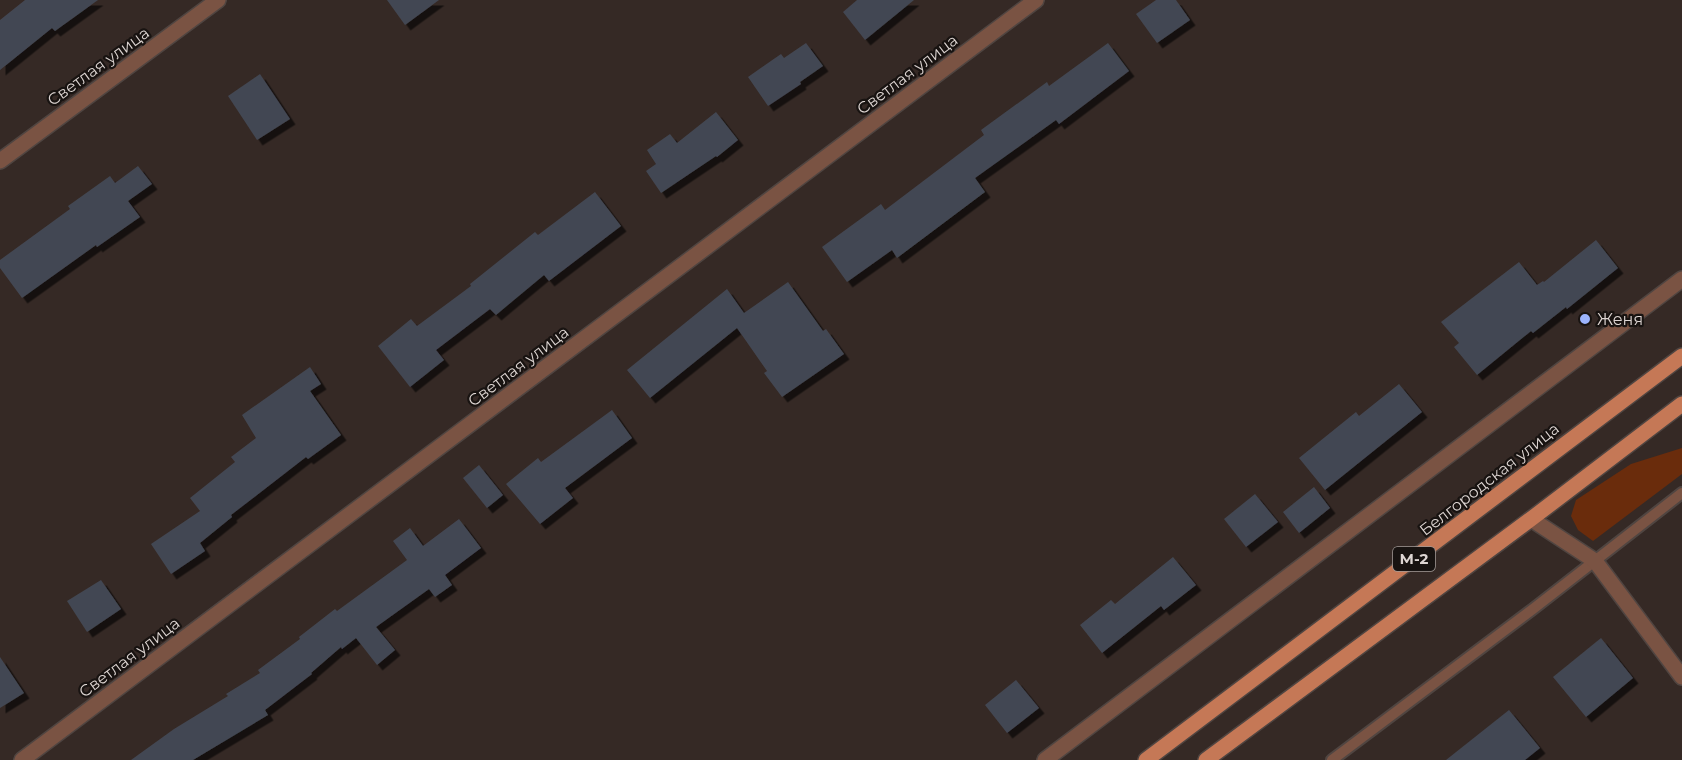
<svg xmlns="http://www.w3.org/2000/svg" width="1682" height="760" viewBox="0 0 1682 760" font-family="Montserrat,sans-serif">
	<style>
		.green { fill: #6a2c0c }
		.building { fill: #434752; filter: url(#shadow) }
		.lines { fill: none; stroke-linecap: round; stroke-linejoin: round }
		.lane-casing { stroke: #504541; stroke-width: 14 }
		.street-casing { stroke: #504541; stroke-width: 18 }
		.primary-casing { stroke: #504541; stroke-width: 18 }
		.lane { stroke: #7a5343; stroke-width: 10 }
		.street { stroke: #7a5343; stroke-width: 15 }
		.primary { stroke: #c57856; stroke-width: 15 }
		.poi-dot { fill: #9cb4fd; stroke: #181311; stroke-width: 2 }
		.labels { text-anchor: middle; stroke-width: 4.5; stroke-linejoin: round; paint-order: stroke }
		.shield { fill: #181311; stroke: #a29b98; stroke-width: 1.5 }
		.shield-label { font-size: 15px; font-weight: bold; fill: #ddd5d2 }
		.street-label { font-size: 16px; fill: #ddd5d2; stroke: #181311 }
		.poi-label { font-size: 16px; fill: #ddd5d2; stroke: #181311; text-anchor: start }
	</style>
	<defs>
		<filter id="shadow"><feDropShadow dx="5.5" dy="5.5" stdDeviation="0" flood-color="#0009"/></filter>
	</defs>
	<rect width="100%" height="100%" fill="#352925"/>
	<path class="green" d="M 1682,448 L 1682,474 L 1593,541 L 1578,530 L 1571,516 L 1576,500 L 1631,464 Z"/>
	<g class="building">
		<path d="M 25,0 L 98,0 L 55,31 L 52,28 L 0,70 L 0,20 Z"/>
		<path d="M 387,0 L 439,0 L 405,25 Z"/>
		<path d="M 857,0 L 914,0 L 865,40 L 843,12 Z"/>
		<path d="M 1156,0 L 1176,0 L 1190,20 L 1157,43 L 1136,14 Z"/>
		<path d="M 806,43 L 823,66 L 800,82 L 801,84 L 768,106 L 748,77 L 781,54 L 784,58 Z"/>
		<path d="M 1108,43 L 1129,71 L 1059,124 L 1056,120 L 975,178 L 985,192 L 897,258 L 892,250 L 847,282 L 822,247 L 881,204 L 885,210 L 984,135 L 981,130 L 1047,82 L 1049,86 Z"/>
		<path d="M 260,74 L 290,119 L 257,140 L 228,96 Z"/>
		<path d="M 716,112 L 738,140 L 717,157 L 716,156 L 661,193 L 646,171 L 656,164 L 647,150 L 670,134 L 677,143 Z"/>
		<path d="M 138,166 L 152,184 L 128,201 L 140,217 L 97,247 L 96,245 L 22,298 L 0,268 L 0,260 L 70,209 L 68,206 L 110,176 L 115,183 Z"/>
		<path d="M 595,192 L 621,226 L 549,281 L 544,275 L 496,315 L 490,309 L 436,350 L 444,360 L 410,387 L 378,346 L 411,319 L 417,326 L 471,286 L 470,284 L 535,232 L 538,235 Z"/>
		<path d="M 1596,240 L 1618,268 L 1567,309 L 1566,307 L 1533,333 L 1531,331 L 1477,375 L 1454,347 L 1459,343 L 1441,322 L 1519,262 L 1537,285 L 1543,281 L 1544,282 Z"/>
		<path d="M 788,282 L 823,331 L 826,329 L 844,354 L 782,397 L 764,373 L 767,371 L 737,328 L 650,398 L 627,370 L 727,289 L 744,313 Z"/>
		<path d="M 310,367 L 321,384 L 310,391 L 341,435 L 308,459 L 306,457 L 231,515 L 232,517 L 200,543 L 205,551 L 171,574 L 151,544 L 200,511 L 190,498 L 235,462 L 231,457 L 256,438 L 242,415 Z"/>
		<path d="M 1399,384 L 1422,412 L 1325,490 L 1299,458 L 1356,412 L 1359,416 Z"/>
		<path d="M 612,410 L 632,438 L 565,488 L 573,498 L 540,524 L 506,484 L 538,458 L 541,462 Z"/>
		<path d="M 479,465 L 503,495 L 487,508 L 463,478 Z"/>
		<path d="M 1314,487 L 1330,508 L 1299,533 L 1283,512 Z"/>
		<path d="M 1255,494 L 1278,522 L 1246,547 L 1224,519 Z"/>
		<path d="M 459,519 L 481,548 L 445,575 L 452,585 L 435,597 L 429,589 L 376,627 L 395,650 L 377,665 L 356,638 L 342,649 L 341,647 L 311,673 L 312,674 L 265,710 L 268,715 L 193,760 L 131,760 L 174,729 L 228,696 L 226,694 L 260,673 L 258,670 L 300,639 L 299,637 L 335,609 L 337,611 L 407,560 L 393,541 L 410,528 L 423,546 Z"/>
		<path d="M 1173,557 L 1196,585 L 1164,610 L 1161,606 L 1102,653 L 1080,625 L 1111,600 L 1115,604 Z"/>
		<path d="M 101,580 L 121,609 L 87,632 L 67,601 Z"/>
		<path d="M 1601,638 L 1633,678 L 1586,717 L 1553,677 Z"/>
		<path d="M 0,657 L 24,693 L 0,708 Z"/>
		<path d="M 1016,680 L 1039,708 L 1007,733 L 985,705 Z"/>
		<path d="M 1509,710 L 1540,748 L 1525,760 L 1446,760 Z"/>
	</g>
	<g class="lines">
		<defs>
			<path id="lane" d="M 1332,760 L 1533,609 L 1682,493"/>
			<g id="street">
				<path d="M 0,161 L 218,0"/>
				<path d="M 1531,519 L 1595,561 L 1682,677"/>
				<path d="M 22,760 L 1036,0"/>
				<path d="M 1045,760 L 1682,279"/>
			</g>
			<g id="primary">
				<path d="M 1146,760 L 1682,356"/>
				<path d="M 1206,760 L 1531,519 L 1682,404"/>
			</g>
		</defs>
		<use href="#lane" class="lane-casing"/>
		<use href="#street" class="street-casing"/>
		<use href="#primary" class="primary-casing"/>
		<use href="#lane" class="lane"/>
		<use href="#street" class="street"/>
		<use href="#primary" class="primary"/>
	</g>
	<circle class="poi-dot" cx="1585" cy="319" r="6"/>
	<g class="labels">
		<rect class="shield" x="1393" y="547" width="42" height="24" rx="4.5"/>
		<g class="shield-label">
			<text x="1414" y="564">М-2</text>
		</g>
		<g class="street-label">
			<text transform="translate(98 66) rotate(-36)" y="6">Светлая улица</text>
			<text transform="translate(907 74) rotate(-37)" y="6">Светлая улица</text>
			<text transform="translate(518 366) rotate(-37)" y="6">Светлая улица</text>
			<text transform="translate(1489 479) rotate(-38)" y="6">Белгородская улица</text>
			<text transform="translate(129 657) rotate(-37)" y="6">Светлая улица</text>
		</g>
		<g class="poi-label">
			<text x="1597" y="325">Женя</text>
		</g>
	</g>
</svg>
